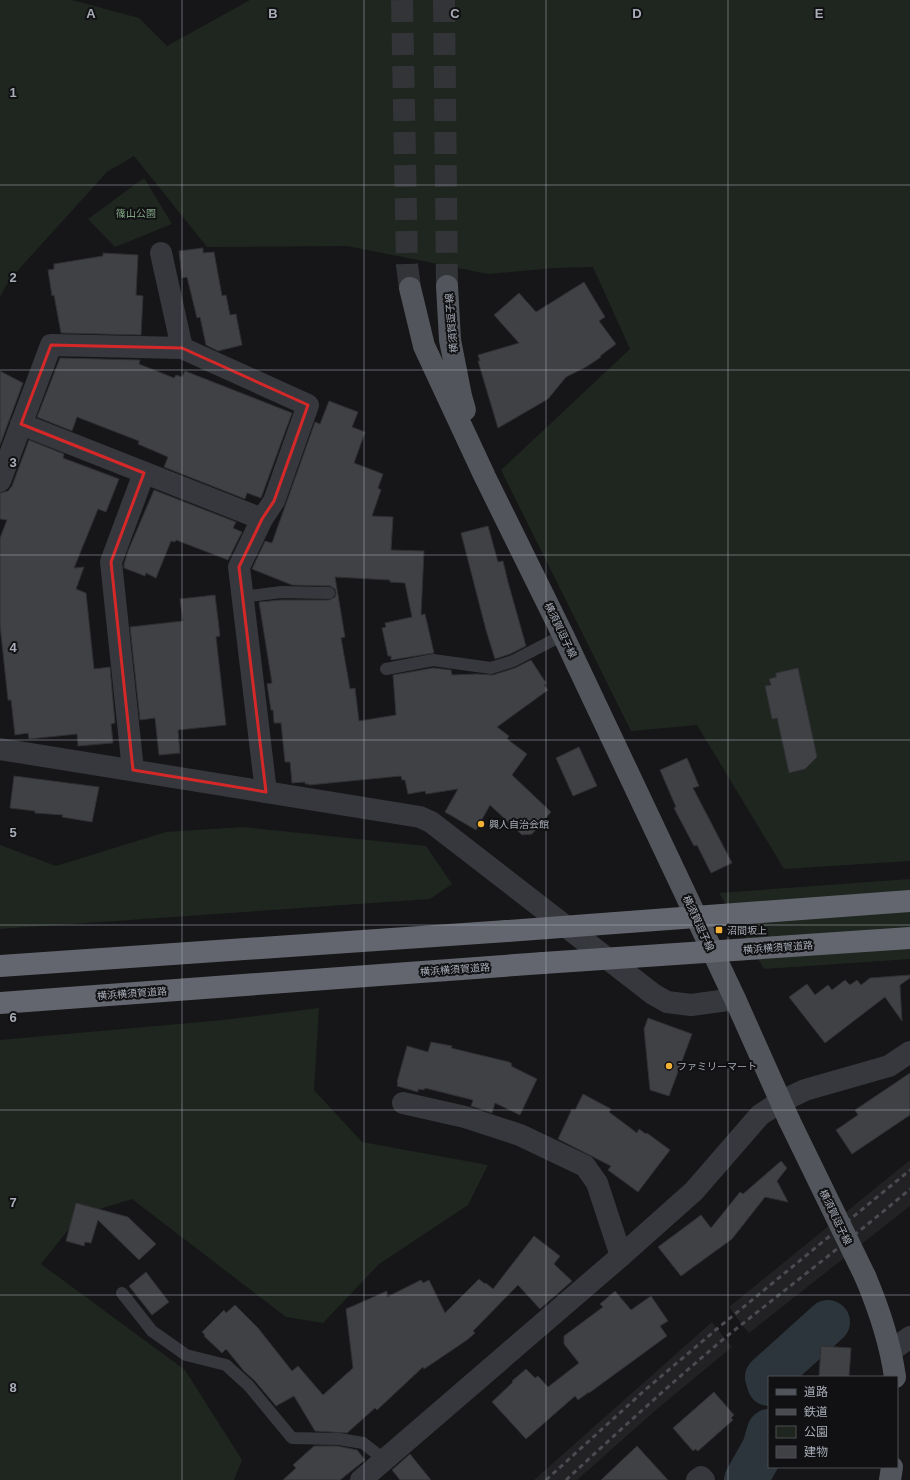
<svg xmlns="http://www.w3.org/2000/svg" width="910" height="1480" viewBox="0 0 910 1480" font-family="Helvetica,'Noto Sans JP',sans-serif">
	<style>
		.built { fill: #222225 }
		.green { fill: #1e261f }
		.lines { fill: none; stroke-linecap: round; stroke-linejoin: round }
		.river { stroke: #2c353c; stroke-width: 44 }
		.building { fill: #404145; stroke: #303034 }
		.primary-tunnel { stroke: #333438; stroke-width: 22; stroke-dasharray: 22 11; stroke-linecap: butt }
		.service { stroke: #37383d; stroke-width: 12 }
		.minor { stroke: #37383d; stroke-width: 22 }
		.tertiary { stroke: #37383d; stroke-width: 22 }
		.primary { stroke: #53555c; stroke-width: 22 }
		.motorway { stroke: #63666e; stroke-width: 22 }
		.rail { stroke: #4a4c52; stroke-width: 3; stroke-dasharray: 5 4; stroke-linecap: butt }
		.primary-bridge { stroke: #53555c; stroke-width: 22 }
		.motorway-bridge { stroke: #63666e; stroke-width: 22 }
		.marked { fill: none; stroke: #d62828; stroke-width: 3; stroke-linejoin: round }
		.grid { fill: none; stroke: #a8adb8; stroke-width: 1; stroke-opacity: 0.55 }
		.poi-dot { fill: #f2b134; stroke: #111113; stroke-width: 1.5 }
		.labels { text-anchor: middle; stroke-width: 4; stroke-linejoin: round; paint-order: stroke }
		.park-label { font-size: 10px; fill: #7fa381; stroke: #111113 }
		.street-label { font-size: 10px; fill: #a8adb8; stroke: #111113 }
		.poi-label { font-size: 10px; fill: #a8adb8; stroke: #111113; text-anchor: start }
		.grid-label { font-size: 13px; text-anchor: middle; font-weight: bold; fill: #a8adb8; stroke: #111113; stroke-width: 4; stroke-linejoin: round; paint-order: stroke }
	</style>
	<rect width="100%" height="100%" fill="#161618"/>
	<g class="built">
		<path d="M 910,1160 L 910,1206 L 749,1333 L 742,1325 L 729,1307 Z"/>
		<path d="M 712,1322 L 732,1347 L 657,1409 L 577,1480 L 534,1480 Z"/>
	</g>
	<g class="green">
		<path d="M 0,0 L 72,0 L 139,18 L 167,46 L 250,0 L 910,0 L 910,861 L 784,869 L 697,725 L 631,731 L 501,470 L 630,349 L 593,267 L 554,268 L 488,274 L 347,246 L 207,247 L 134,156 L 107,172 L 10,279 L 0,297 Z"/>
		<path d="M 144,178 L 172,224 L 115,247 L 88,219 Z"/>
		<path d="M 243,827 L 426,846 L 452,884 L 430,899 L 0,929 L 0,845 L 56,866 L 166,832 Z"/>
		<path d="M 910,879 L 910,959 L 764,969 L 719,893 Z"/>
		<path d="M 319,1008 L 314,1090 L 362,1142 L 488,1165 L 468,1205 L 379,1264 L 323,1323 L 286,1317 L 132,1199 L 80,1215 L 41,1264 L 185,1370 L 242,1460 L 234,1480 L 0,1480 L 0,1040 L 223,1020 Z"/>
	</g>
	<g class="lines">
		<g class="river">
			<path d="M 769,1384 L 767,1377 L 828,1322"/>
			<path d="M 746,1480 L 764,1448 L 769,1431"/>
		</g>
	</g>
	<g class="building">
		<path d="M 203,248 L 203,253 L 214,252 L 222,296 L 226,295 L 230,315 L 236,314 L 242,345 L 218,351 L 206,345 L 200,317 L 197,318 L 187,277 L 182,278 L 179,251 Z"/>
		<path d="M 103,253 L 138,255 L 136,295 L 143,296 L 141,335 L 61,333 L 54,295 L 52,296 L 48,270 L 54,269 L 54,264 L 103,256 Z"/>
		<path d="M 584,282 L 605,317 L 599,321 L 616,344 L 600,356 L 601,357 L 586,367 L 566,377 L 548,399 L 498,428 L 478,361 L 480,361 L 478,355 L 519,343 L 494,315 L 519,293 L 536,312 Z"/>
		<path d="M 60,358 L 140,360 L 139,364 L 174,378 L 176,375 L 182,377 L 185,371 L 292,413 L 261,498 L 247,493 L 245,499 L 164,467 L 168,457 L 138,444 L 139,441 L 77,417 L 72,431 L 37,417 Z"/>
		<path d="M 0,371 L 23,383 L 0,445 Z"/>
		<path d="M 329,401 L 358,412 L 352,427 L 365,432 L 354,463 L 383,474 L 378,488 L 381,490 L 372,516 L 393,517 L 391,550 L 424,551 L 421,615 L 425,614 L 434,653 L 391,660 L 391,656 L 388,656 L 382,628 L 386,627 L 385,623 L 412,617 L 405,583 L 390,582 L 390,580 L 335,577 L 345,637 L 341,638 L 350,689 L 355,688 L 359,721 L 396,715 L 393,675 L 433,668 L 451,670 L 452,675 L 477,674 L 493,675 L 515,668 L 531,660 L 546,683 L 544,685 L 548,690 L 497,727 L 509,736 L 507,739 L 527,754 L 512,775 L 551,812 L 532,834 L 522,835 L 490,805 L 476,830 L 445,812 L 458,789 L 426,794 L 425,791 L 408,794 L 405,780 L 402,780 L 401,776 L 309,785 L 309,784 L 305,784 L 305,782 L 292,783 L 290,762 L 285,762 L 281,723 L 274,723 L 273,710 L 271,710 L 267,684 L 272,683 L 259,602 L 281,600 L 329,600 L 335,597 L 336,593 L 335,589 L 330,586 L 292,585 L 252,569 L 265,541 L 272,543 L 315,422 L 320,424 Z"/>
		<path d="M 29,440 L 64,454 L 63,458 L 119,479 L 106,512 L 98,509 L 74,568 L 84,567 L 76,589 L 86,593 L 94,669 L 110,667 L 115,723 L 111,724 L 113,743 L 78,746 L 77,734 L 29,739 L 28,733 L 15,735 L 11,700 L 8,700 L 0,625 L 0,538 L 7,520 L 0,519 L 0,493 L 8,491 L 12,486 Z"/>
		<path d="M 154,490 L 236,522 L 233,528 L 242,532 L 228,560 L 176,540 L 175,542 L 171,541 L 156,578 L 146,573 L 145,576 L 124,568 L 124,564 L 128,551 Z"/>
		<path d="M 488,526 L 498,562 L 503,561 L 508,582 L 526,646 L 510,654 L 495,659 L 486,630 L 461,533 Z"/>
		<path d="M 215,595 L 220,636 L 216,637 L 226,725 L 178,730 L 180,753 L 159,755 L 155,718 L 140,720 L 130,627 L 183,621 L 180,599 Z"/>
		<path d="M 798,668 L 817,757 L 805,769 L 789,773 L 777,718 L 772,719 L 765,686 L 771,685 L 769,679 L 776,677 L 776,673 Z"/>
		<path d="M 579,747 L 597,786 L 573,796 L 556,758 Z"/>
		<path d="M 687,758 L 699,786 L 693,788 L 732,863 L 711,873 L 697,845 L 694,846 L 674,808 L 676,807 L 660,770 Z"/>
		<path d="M 14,776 L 99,787 L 92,822 L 62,817 L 63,815 L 35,813 L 35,811 L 10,808 Z"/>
		<path d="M 910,975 L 910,978 L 900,985 L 902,1021 L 885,997 L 825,1043 L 789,997 L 807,984 L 815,995 L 828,985 L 832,990 L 845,980 L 850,985 L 857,980 L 861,985 L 870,978 Z"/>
		<path d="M 648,1018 L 692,1034 L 669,1096 L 650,1090 L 644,1029 Z"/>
		<path d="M 431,1042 L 452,1046 L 451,1048 L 509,1062 L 512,1064 L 511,1066 L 537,1079 L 520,1115 L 495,1103 L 492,1113 L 471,1106 L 473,1100 L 425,1088 L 424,1090 L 418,1089 L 418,1092 L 397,1086 L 398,1083 L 397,1082 L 407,1046 L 428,1052 Z"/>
		<path d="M 910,1073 L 910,1115 L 852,1154 L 836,1130 L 858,1115 L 855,1110 Z"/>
		<path d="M 583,1094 L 611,1109 L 609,1112 L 637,1133 L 639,1129 L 646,1134 L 647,1133 L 670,1150 L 638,1192 L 608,1170 L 611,1166 L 558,1139 L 572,1109 L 575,1110 Z"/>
		<path d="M 781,1161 L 787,1168 L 777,1181 L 788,1202 L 765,1197 L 732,1239 L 681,1276 L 658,1247 L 701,1215 L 711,1228 L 740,1192 L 743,1194 Z"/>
		<path d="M 76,1203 L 128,1217 L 156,1244 L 139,1260 L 98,1220 L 91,1243 L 85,1242 L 84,1246 L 66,1241 Z"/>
		<path d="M 534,1236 L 560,1256 L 554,1264 L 572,1281 L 540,1309 L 518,1285 L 473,1331 L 475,1333 L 467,1340 L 424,1369 L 423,1367 L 377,1410 L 375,1408 L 347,1433 L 315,1431 L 294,1396 L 276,1406 L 255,1381 L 244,1371 L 226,1349 L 222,1353 L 204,1336 L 205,1335 L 202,1332 L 224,1310 L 226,1313 L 235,1305 L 258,1328 L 292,1371 L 298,1366 L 323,1395 L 353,1368 L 346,1309 L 387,1291 L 387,1297 L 421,1280 L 423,1283 L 429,1280 L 445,1313 L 479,1279 L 485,1284 L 486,1283 L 493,1289 Z"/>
		<path d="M 146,1272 L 169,1302 L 152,1315 L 129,1286 Z"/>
		<path d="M 615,1291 L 631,1310 L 651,1296 L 668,1321 L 660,1326 L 667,1336 L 589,1393 L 589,1392 L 578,1400 L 575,1396 L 526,1439 L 492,1402 L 513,1382 L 512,1381 L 526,1369 L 535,1378 L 538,1376 L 548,1387 L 579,1363 L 564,1344 L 564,1336 L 603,1307 L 600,1304 Z"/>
		<path d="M 821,1346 L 851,1348 L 849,1377 L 819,1377 Z"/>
		<path d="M 714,1392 L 734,1415 L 731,1418 L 733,1420 L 698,1451 L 695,1449 L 693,1451 L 673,1428 Z"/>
		<path d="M 314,1446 L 338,1446 L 357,1450 L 365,1460 L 340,1480 L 283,1480 L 296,1468 L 293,1465 Z"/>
		<path d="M 637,1446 L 668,1480 L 601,1480 Z"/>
		<path d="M 410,1454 L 431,1480 L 400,1480 L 392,1470 Z"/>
	</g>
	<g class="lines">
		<g class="primary-tunnel">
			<path d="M 402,0 L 407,265 L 410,288"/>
			<path d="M 444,0 L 447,286"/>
		</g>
		<g class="service">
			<path d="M 242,597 L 281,592 L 329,593"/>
			<path d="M 386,669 L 433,660 L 491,668 L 513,661 L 563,635"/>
			<path d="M 122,1293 L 152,1331 L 186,1355 L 226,1365 L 249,1386 L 292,1438 L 339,1439 L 363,1443 L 385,1460"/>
		</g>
		<g class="minor">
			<path d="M 161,253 L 182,348"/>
			<path d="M 21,424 L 262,519"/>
			<path d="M 0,481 L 51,345 L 182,348 L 308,405 L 274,501 L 262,519 L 239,567 L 266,792"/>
			<path d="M 0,749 L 420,817 L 431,822 L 653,994 L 667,1002 L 691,1005 L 735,999"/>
			<path d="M 133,770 L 111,562 L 144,473"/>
			<path d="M 403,1103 L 465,1117 L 520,1135 L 585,1166 L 597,1183 L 621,1256"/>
			<path d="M 361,1480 L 621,1256 L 694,1191 L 760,1115 L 780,1102 L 805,1090 L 889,1066 L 910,1052"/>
			<path d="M 697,1480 L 701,1477 L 704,1480"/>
		</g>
		<path class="tertiary" d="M 891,1351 L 910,1337"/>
		<g class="primary">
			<path d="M 447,286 L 450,340 L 461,396 L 465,410"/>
			<path d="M 410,288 L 424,346 L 485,477 L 563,635 L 735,999 L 789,1120"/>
			<path d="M 865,1276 C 879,1309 890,1341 895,1377"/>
			<path d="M 890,1480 L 892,1467"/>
		</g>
		<g class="motorway">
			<path d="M 0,966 L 507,931"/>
			<path d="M 0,1003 L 543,963"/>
		</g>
		<g class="rail">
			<path d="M 546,1480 L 645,1390 L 718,1328 L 910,1170"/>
			<path d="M 566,1480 C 618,1432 671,1383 726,1337 C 787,1288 850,1240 910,1189"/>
		</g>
		<path class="primary-bridge" d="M 789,1120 L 865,1276"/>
		<g class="motorway-bridge">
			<path d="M 507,931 L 910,901"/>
			<path d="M 543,963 L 910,938"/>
		</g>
	</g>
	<path class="marked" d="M 51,345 L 182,348 L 308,405 L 274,501 L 262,519 L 239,567 L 266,792 L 133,770 L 111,562 L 144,473 L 21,424 Z"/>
	<path class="grid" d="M 182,0 L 182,1480M 364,0 L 364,1480M 546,0 L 546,1480M 728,0 L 728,1480M 0,185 L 910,185M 0,370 L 910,370M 0,555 L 910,555M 0,740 L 910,740M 0,925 L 910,925M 0,1110 L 910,1110M 0,1295 L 910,1295"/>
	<g class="poi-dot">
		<circle cx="481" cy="824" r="4"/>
		<rect x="715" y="926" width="8" height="8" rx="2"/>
		<circle cx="669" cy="1066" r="4"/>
	</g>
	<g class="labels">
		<g class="park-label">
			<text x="136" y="217">篠山公園</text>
		</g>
		<g class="street-label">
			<text transform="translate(451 323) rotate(-95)" y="4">横須賀逗子線</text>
			<text transform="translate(561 630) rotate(64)" y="4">横須賀逗子線</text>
			<text transform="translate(699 923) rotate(65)" y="4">横須賀逗子線</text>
			<text transform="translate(778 947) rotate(-4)" y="4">横浜横須賀道路</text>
			<text transform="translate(455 969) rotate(-4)" y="4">横浜横須賀道路</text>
			<text transform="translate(132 993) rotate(-4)" y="4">横浜横須賀道路</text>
			<text transform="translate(836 1217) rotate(64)" y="4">横須賀逗子線</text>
		</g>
		<g class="poi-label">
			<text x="489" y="828">興人自治会館</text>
			<text x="727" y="934">沼間坂上</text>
			<text x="677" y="1070">ファミリーマート</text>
		</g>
	</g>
	<g class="grid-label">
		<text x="91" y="18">A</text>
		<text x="273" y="18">B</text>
		<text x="455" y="18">C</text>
		<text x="637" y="18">D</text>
		<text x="819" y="18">E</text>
		<text x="13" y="97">1</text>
		<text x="13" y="282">2</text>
		<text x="13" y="467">3</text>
		<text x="13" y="652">4</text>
		<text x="13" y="837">5</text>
		<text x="13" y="1022">6</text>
		<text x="13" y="1207">7</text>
		<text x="13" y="1392">8</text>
	</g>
	<rect x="768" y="1376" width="130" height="92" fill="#111113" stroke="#4d4f55"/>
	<rect x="776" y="1389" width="20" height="6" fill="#53555c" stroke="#4d4f55"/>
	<text x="804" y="1396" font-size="12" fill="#a8adb8">道路</text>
	<rect x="776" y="1409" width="20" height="6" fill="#4a4c52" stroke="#4d4f55"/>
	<text x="804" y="1416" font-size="12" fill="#a8adb8">鉄道</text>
	<rect x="776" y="1426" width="20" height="12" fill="#1e261f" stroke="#4d4f55"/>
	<text x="804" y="1436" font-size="12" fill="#a8adb8">公園</text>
	<rect x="776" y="1446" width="20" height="12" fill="#404145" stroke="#4d4f55"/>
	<text x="804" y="1456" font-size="12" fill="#a8adb8">建物</text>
</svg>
